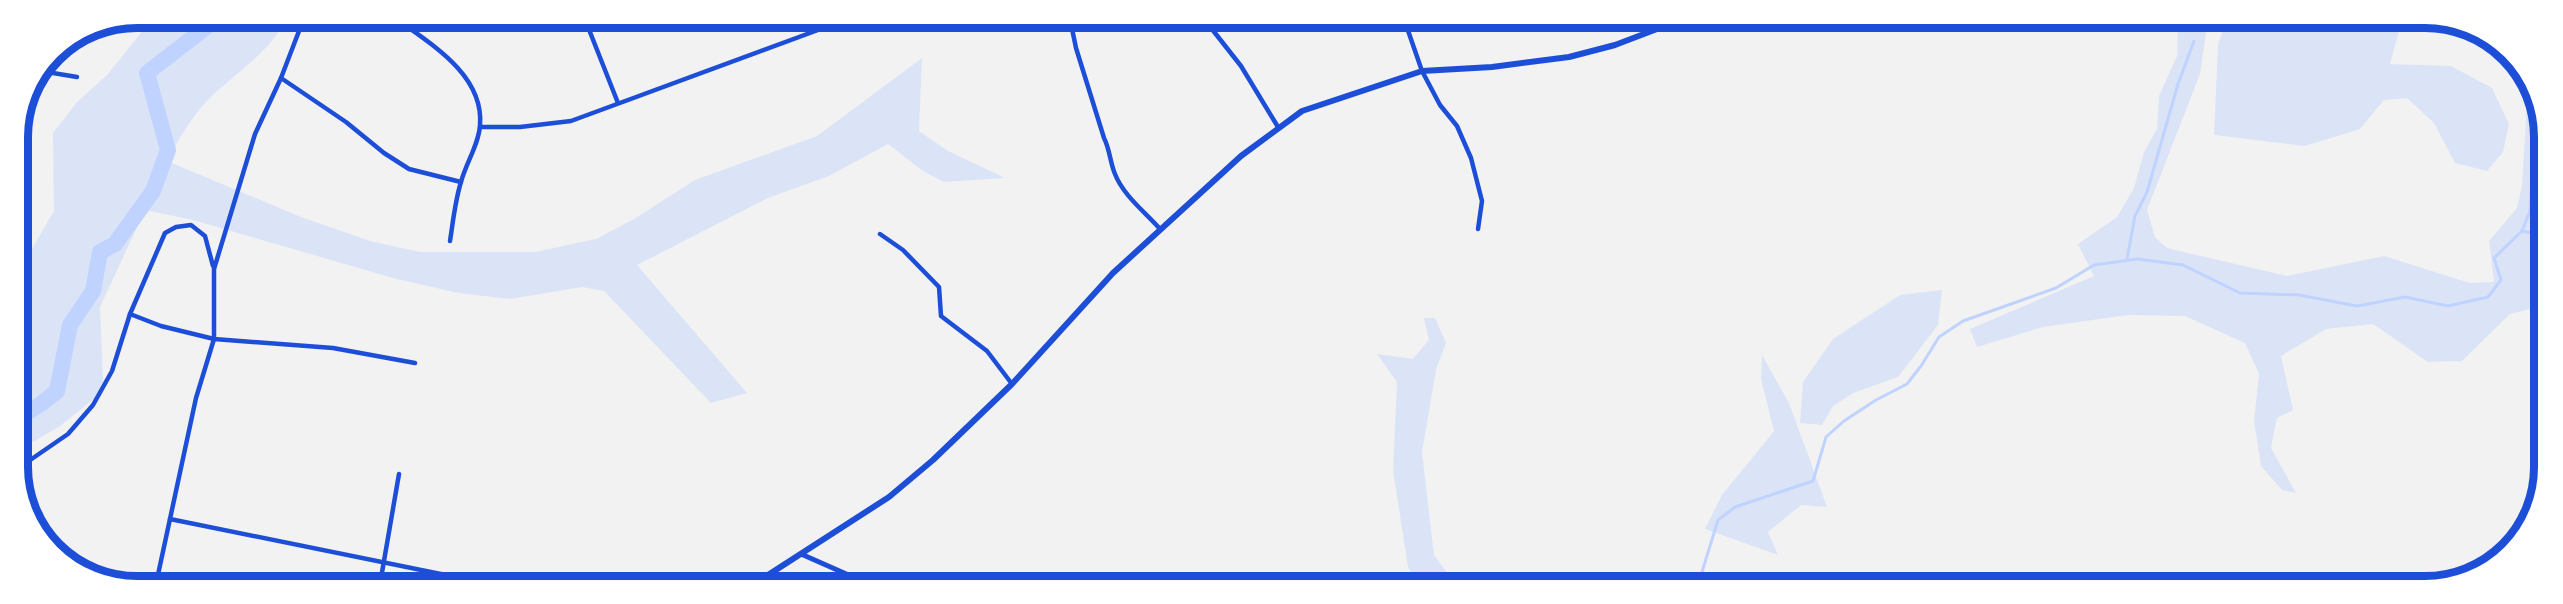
<svg xmlns="http://www.w3.org/2000/svg" width="2563" height="604" viewBox="0 0 2563 604" font-family="Quicksand,sans-serif">
	<style>
		.green { fill: #dbe4f7 }
		.lines { fill: none; stroke-linecap: round; stroke-linejoin: round }
		.stream { stroke: #bfd3fe; stroke-width: 3 }
		.river { stroke: #bfd3fe; stroke-width: 16 }
		.minor { stroke: #1d4ed8; stroke-width: 4.5 }
		.tertiary { stroke: #1d4ed8; stroke-width: 5 }
		.secondary { stroke: #1d4ed8; stroke-width: 6 }
		.rim { fill: none; stroke: #1d4ed8; stroke-width: 8 }
	</style>
	<rect width="100%" height="100%" fill="#f2f2f2"/>
	<g class="green">
		<path d="M 141,18 L 284,18 C 280,46 225,80 206,102 C 191,119 177,141 167,161 L 301,217 L 370,241 L 420,252 L 535,252 L 596,239 L 634,219 L 695,180 L 817,136 L 922,58 L 919,131 L 948,151 L 1005,178 L 944,182 L 923,171 L 888,144 L 829,176 L 768,198 L 637,265 L 747,393 L 711,403 L 604,291 L 582,287 L 510,299 L 458,293 L 393,278 L 193,220 L 145,210 L 100,307 L 103,381 L 95,398 L 60,426 L 35,441 L 20,445 L 19,271 L 54,211 L 53,133 L 77,102 L 107,75 L 144,29 Z"/>
		<path d="M 2178,20 L 2208,20 L 2200,74 L 2147,210 L 2155,237 L 2167,248 L 2287,276 L 2384,256 L 2470,283 L 2494,282 L 2489,241 L 2517,208 L 2522,186 L 2528,86 L 2543,114 L 2543,306 L 2510,314 L 2462,361 L 2428,362 L 2373,324 L 2326,329 L 2281,356 L 2293,410 L 2277,418 L 2271,448 L 2296,493 L 2282,490 L 2261,466 L 2254,421 L 2259,374 L 2245,343 L 2185,316 L 2128,315 L 2043,327 L 1977,347 L 1970,329 L 2094,276 L 2078,244 L 2117,217 L 2134,188 L 2144,152 L 2157,129 L 2159,96 L 2177,56 Z"/>
		<path d="M 2226,20 L 2402,20 L 2390,64 L 2451,66 L 2492,88 L 2509,124 L 2503,152 L 2487,171 L 2455,163 L 2434,123 L 2407,98 L 2384,100 L 2360,129 L 2305,146 L 2214,135 L 2218,45 Z"/>
		<path d="M 1942,290 L 1938,325 L 1898,377 L 1853,393 L 1833,406 L 1822,425 L 1800,423 L 1803,382 L 1833,339 L 1900,295 Z"/>
		<path d="M 1424,318 L 1435,318 L 1446,343 L 1436,370 L 1422,452 L 1434,555 L 1456,585 L 1419,585 L 1408,567 L 1393,470 L 1397,382 L 1377,354 L 1413,359 L 1429,340 Z"/>
		<path d="M 1762,355 L 1789,403 L 1827,507 L 1801,505 L 1768,532 L 1778,555 L 1705,529 L 1722,495 L 1774,431 L 1761,379 Z"/>
	</g>
	<g class="lines">
		<g class="stream">
			<path d="M 2522,231 L 2538,234 L 2543,239"/>
			<path d="M 2127,259 L 2135,216 L 2147,192 L 2178,84 L 2194,41"/>
			<path d="M 1698,585 L 1718,520 L 1735,507 L 1813,481 L 1826,437 L 1844,421 L 1876,400 L 1907,384 L 1921,366 L 1939,337 L 1963,321 L 2056,288 L 2094,265 L 2137,259 L 2183,265 L 2240,293 L 2299,295 L 2357,306 L 2405,297 L 2448,306 L 2488,297 L 2501,280 L 2494,258 L 2522,231 L 2530,211 L 2534,145 L 2542,113"/>
		</g>
		<path class="river" d="M 20,417 L 41,404 L 57,391 L 70,325 L 93,291 L 100,252 L 115,244 L 153,191 L 168,150 L 147,73 L 218,18"/>
		<g class="minor">
			<path d="M 395,18 C 431,44 484,75 480,125 C 479,144 466,163 461,182 C 455,201 453,222 450,241"/>
			<path d="M 1070,19 L 1076,48 L 1104,138 C 1110,150 1110,162 1115,174 C 1123,195 1145,212 1160,229"/>
			<path d="M 1204,19 L 1241,66 L 1278,127"/>
			<path d="M 1404,19 L 1422,71 L 1440,105 L 1457,126 L 1471,158 L 1482,201 L 1478,229"/>
			<path d="M 588,27 L 618,103"/>
			<path d="M 41,71 L 77,77"/>
			<path d="M 281,78 L 346,122 L 384,153 L 409,169 L 461,182"/>
			<path d="M 480,127 L 520,127 L 571,121 L 837,23"/>
			<path d="M 880,234 L 903,250 L 939,287 L 941,316 L 987,351 L 1012,384"/>
			<path d="M 130,314 L 161,326 L 214,339 L 333,348 L 415,363"/>
			<path d="M 20,467 L 68,434 L 93,405 L 112,371 L 130,314 L 165,233 L 176,227 L 191,225 L 205,236 L 213,266"/>
			<path d="M 170,519 L 490,584"/>
			<path d="M 156,584 L 196,398 L 214,339 L 214,269 L 255,134 L 281,78 L 304,18"/>
			<path d="M 380,584 L 399,474"/>
		</g>
		<path class="tertiary" d="M 801,554 L 869,584"/>
		<path class="secondary" d="M 754,584 L 889,497 L 933,460 L 1012,384 L 1113,273 L 1241,156 L 1302,111 L 1422,71 L 1492,67 L 1569,57 L 1615,45 L 1657,29 L 1671,19"/>
	</g>
	<path d="M0 0H2563V604H0ZM137 28H2425A109 109 0 0 1 2534 137V467A109 109 0 0 1 2425 576H137A109 109 0 0 1 28 467V137A109 109 0 0 1 137 28Z" fill="#fff" fill-rule="evenodd"/>
	<path class="rim" d="M137 28H2425A109 109 0 0 1 2534 137V467A109 109 0 0 1 2425 576H137A109 109 0 0 1 28 467V137A109 109 0 0 1 137 28Z"/>
</svg>
